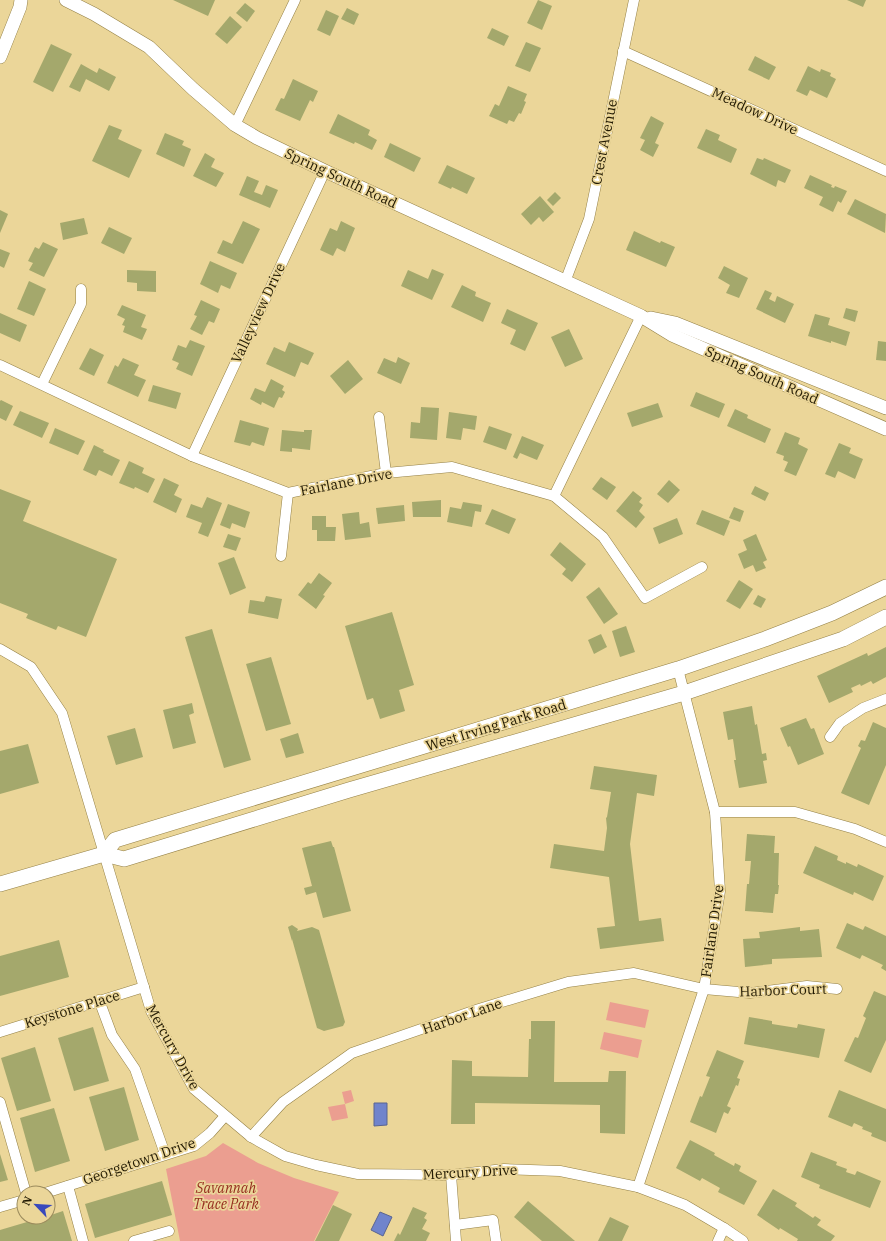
<svg xmlns="http://www.w3.org/2000/svg" width="886" height="1241" viewBox="0 0 886 1241" font-family="'IBM Plex Serif',serif">
	<style>
		.green { fill: #eb9e90 }
		.water { fill: #7084cc; stroke: #596490 }
		.building { fill: #a4a86c }
		.lines { fill: none; stroke-linecap: round; stroke-linejoin: round }
		.minor-casing { stroke: #948046; stroke-width: 11 }
		.tertiary-casing { stroke: #948046; stroke-width: 14 }
		.secondary-casing { stroke: #948046; stroke-width: 16 }
		.minor { stroke: #fff; stroke-width: 10 }
		.tertiary { stroke: #fff; stroke-width: 13 }
		.secondary { stroke: #fff; stroke-width: 15 }
		.labels { text-anchor: middle; stroke-width: 3.5; stroke-linejoin: round; paint-order: stroke }
		.street-label { font-size: 14px; fill: #221a03; stroke: #ebd699 }
		.park-label { font-size: 14px; font-style: italic; fill: #962f20; stroke: #ebd699 }
	</style>
	<rect width="100%" height="100%" fill="#ebd699"/>
	<g class="green">
		<path d="M 610,1002 L 649,1010 L 645,1028 L 606,1020 Z"/>
		<path d="M 604,1032 L 642,1040 L 638,1058 L 600,1049 Z"/>
		<path d="M 351,1090 L 354,1101 L 345,1104 L 348,1118 L 332,1121 L 328,1107 L 345,1104 L 342,1092 Z"/>
		<path d="M 223,1143 L 258,1163 L 294,1178 L 339,1192 L 314,1241 L 180,1241 L 166,1169 L 206,1156 Z"/>
	</g>
	<g class="water">
		<path d="M 374,1103 L 387,1103 L 387,1125 L 374,1126 Z"/>
		<path d="M 380,1212 L 392,1217 L 383,1236 L 371,1230 Z"/>
	</g>
	<g class="building">
		<path d="M 173,0 L 215,0 L 208,16 Z"/>
		<path d="M 538,0 L 552,6 L 542,30 L 527,23 Z"/>
		<path d="M 847,0 L 866,0 L 863,7 Z"/>
		<path d="M 245,3 L 255,11 L 247,22 L 236,13 Z"/>
		<path d="M 347,8 L 359,14 L 354,25 L 341,19 Z"/>
		<path d="M 326,10 L 339,16 L 330,36 L 317,30 Z"/>
		<path d="M 230,16 L 242,27 L 227,44 L 215,34 Z"/>
		<path d="M 492,28 L 509,36 L 504,46 L 487,38 Z"/>
		<path d="M 526,42 L 541,48 L 530,72 L 515,66 Z"/>
		<path d="M 51,44 L 72,54 L 53,92 L 33,82 Z"/>
		<path d="M 755,56 L 776,67 L 769,80 L 748,70 Z"/>
		<path d="M 81,64 L 97,73 L 99,68 L 116,77 L 109,91 L 86,79 L 80,92 L 69,87 Z"/>
		<path d="M 808,66 L 820,72 L 821,69 L 831,73 L 830,76 L 836,79 L 827,98 L 810,90 L 807,96 L 796,91 Z"/>
		<path d="M 293,79 L 318,91 L 313,102 L 310,100 L 300,121 L 275,110 L 281,98 L 284,99 Z"/>
		<path d="M 508,86 L 527,94 L 524,101 L 526,102 L 521,114 L 519,113 L 514,122 L 509,120 L 507,124 L 489,116 L 495,104 L 499,106 Z"/>
		<path d="M 338,114 L 370,130 L 368,135 L 377,140 L 372,150 L 355,142 L 354,144 L 329,133 Z"/>
		<path d="M 651,116 L 664,123 L 655,143 L 659,145 L 653,157 L 640,150 L 645,140 L 640,138 Z"/>
		<path d="M 109,125 L 122,130 L 118,139 L 142,150 L 129,178 L 92,161 Z"/>
		<path d="M 706,129 L 720,135 L 718,140 L 737,149 L 731,163 L 697,148 Z"/>
		<path d="M 165,133 L 184,141 L 182,145 L 191,149 L 184,167 L 156,154 Z"/>
		<path d="M 390,143 L 421,158 L 414,172 L 384,157 Z"/>
		<path d="M 205,153 L 215,159 L 211,167 L 224,173 L 216,187 L 193,176 Z"/>
		<path d="M 757,158 L 763,160 L 764,158 L 791,170 L 785,183 L 778,180 L 776,187 L 750,174 Z"/>
		<path d="M 447,165 L 475,178 L 467,194 L 452,187 L 451,189 L 438,183 Z"/>
		<path d="M 810,175 L 832,185 L 831,187 L 834,188 L 835,186 L 847,191 L 841,203 L 838,201 L 833,212 L 819,205 L 823,197 L 804,188 Z"/>
		<path d="M 247,176 L 259,181 L 254,192 L 262,195 L 266,185 L 278,190 L 270,208 L 239,195 Z"/>
		<path d="M 555,192 L 561,198 L 553,206 L 547,200 Z"/>
		<path d="M 540,196 L 554,212 L 543,222 L 539,217 L 531,225 L 521,214 Z"/>
		<path d="M 855,199 L 886,214 L 885,233 L 847,214 Z"/>
		<path d="M 0,210 L 8,214 L 0,233 Z"/>
		<path d="M 84,218 L 88,234 L 63,240 L 60,223 Z"/>
		<path d="M 243,221 L 260,229 L 243,264 L 217,253 L 223,240 L 232,244 Z"/>
		<path d="M 341,221 L 355,228 L 345,252 L 337,248 L 333,256 L 320,250 L 330,228 L 337,231 Z"/>
		<path d="M 109,227 L 132,238 L 124,254 L 101,243 Z"/>
		<path d="M 634,231 L 660,243 L 661,241 L 675,247 L 666,267 L 626,250 Z"/>
		<path d="M 43,242 L 58,249 L 44,277 L 29,270 L 33,263 L 28,261 L 35,247 L 39,249 Z"/>
		<path d="M 0,249 L 10,253 L 4,268 L 0,266 Z"/>
		<path d="M 210,261 L 237,273 L 230,289 L 221,285 L 218,293 L 200,284 Z"/>
		<path d="M 724,266 L 748,278 L 739,298 L 726,293 L 730,285 L 718,278 Z"/>
		<path d="M 432,269 L 444,274 L 432,300 L 401,286 L 408,270 L 428,279 Z"/>
		<path d="M 127,270 L 156,271 L 156,292 L 137,291 L 137,283 L 127,282 Z"/>
		<path d="M 29,281 L 46,289 L 34,316 L 17,309 Z"/>
		<path d="M 462,285 L 476,292 L 475,296 L 491,303 L 483,322 L 451,307 Z"/>
		<path d="M 765,290 L 772,293 L 769,299 L 775,302 L 777,296 L 794,304 L 785,323 L 756,309 Z"/>
		<path d="M 201,300 L 220,309 L 214,323 L 209,321 L 202,335 L 190,329 L 197,316 L 194,315 Z"/>
		<path d="M 122,305 L 146,315 L 141,327 L 147,329 L 142,340 L 123,332 L 125,326 L 122,325 L 125,319 L 117,315 Z"/>
		<path d="M 846,308 L 858,311 L 855,322 L 843,318 Z"/>
		<path d="M 507,309 L 538,323 L 525,351 L 510,344 L 516,330 L 501,323 Z"/>
		<path d="M 0,313 L 27,325 L 20,342 L 0,333 Z"/>
		<path d="M 815,314 L 830,318 L 828,325 L 850,332 L 846,346 L 831,341 L 831,343 L 808,336 Z"/>
		<path d="M 569,329 L 583,359 L 565,367 L 551,337 Z"/>
		<path d="M 190,340 L 205,346 L 192,376 L 176,369 L 179,363 L 172,360 L 178,345 L 186,348 Z"/>
		<path d="M 878,341 L 886,342 L 886,361 L 876,360 Z"/>
		<path d="M 289,342 L 314,353 L 308,365 L 301,362 L 295,377 L 266,364 L 274,347 L 285,352 Z"/>
		<path d="M 90,348 L 104,355 L 94,376 L 79,369 Z"/>
		<path d="M 398,357 L 410,363 L 401,384 L 377,373 L 384,358 L 396,363 Z"/>
		<path d="M 123,358 L 139,365 L 134,375 L 146,380 L 138,397 L 107,383 L 115,365 L 118,367 Z"/>
		<path d="M 348,360 L 363,379 L 345,394 L 330,376 Z"/>
		<path d="M 271,379 L 284,386 L 282,390 L 285,392 L 282,398 L 279,397 L 274,408 L 262,402 L 261,405 L 250,399 L 255,388 L 265,392 Z"/>
		<path d="M 153,385 L 181,393 L 176,409 L 148,401 Z"/>
		<path d="M 696,392 L 725,404 L 719,418 L 690,406 Z"/>
		<path d="M 1,400 L 13,406 L 6,421 L 0,418 L 0,401 Z"/>
		<path d="M 658,403 L 663,417 L 632,427 L 627,413 Z"/>
		<path d="M 421,407 L 439,408 L 437,440 L 410,438 L 411,422 L 420,423 Z"/>
		<path d="M 735,409 L 748,415 L 747,418 L 771,429 L 765,443 L 727,426 Z"/>
		<path d="M 20,411 L 49,423 L 42,438 L 13,425 Z"/>
		<path d="M 449,412 L 477,416 L 475,430 L 463,428 L 461,440 L 446,438 Z"/>
		<path d="M 240,420 L 269,428 L 264,446 L 252,442 L 250,446 L 234,442 Z"/>
		<path d="M 489,426 L 512,434 L 506,450 L 483,442 Z"/>
		<path d="M 55,428 L 85,441 L 78,455 L 49,443 Z"/>
		<path d="M 282,430 L 304,432 L 304,430 L 312,430 L 310,450 L 292,448 L 292,452 L 280,451 Z"/>
		<path d="M 785,432 L 800,438 L 798,444 L 808,449 L 796,476 L 784,471 L 788,462 L 783,460 L 784,456 L 776,453 Z"/>
		<path d="M 522,436 L 544,445 L 537,460 L 520,453 L 517,459 L 513,457 Z"/>
		<path d="M 839,443 L 851,448 L 849,453 L 863,459 L 855,479 L 838,471 L 835,478 L 825,474 Z"/>
		<path d="M 94,445 L 104,450 L 103,452 L 120,460 L 112,476 L 99,470 L 96,476 L 83,470 Z"/>
		<path d="M 129,461 L 144,468 L 142,473 L 155,479 L 148,493 L 135,487 L 134,489 L 119,483 Z"/>
		<path d="M 601,477 L 616,487 L 607,500 L 592,489 Z"/>
		<path d="M 164,478 L 179,485 L 174,495 L 182,499 L 176,513 L 153,502 Z"/>
		<path d="M 669,480 L 680,490 L 668,503 L 657,494 Z"/>
		<path d="M 755,486 L 769,493 L 765,501 L 751,494 Z"/>
		<path d="M 0,489 L 31,501 L 23,521 L 117,559 L 86,637 L 58,626 L 56,630 L 26,618 L 28,614 L 0,603 Z"/>
		<path d="M 633,491 L 642,498 L 639,502 L 643,505 L 639,511 L 645,517 L 636,528 L 616,511 Z"/>
		<path d="M 207,497 L 222,503 L 208,537 L 198,533 L 202,523 L 186,517 L 191,504 L 202,508 Z"/>
		<path d="M 441,500 L 441,517 L 413,517 L 412,502 Z"/>
		<path d="M 463,502 L 482,505 L 481,512 L 475,511 L 472,527 L 447,522 L 450,507 L 461,509 Z"/>
		<path d="M 228,504 L 250,512 L 245,528 L 232,523 L 230,529 L 220,525 Z"/>
		<path d="M 404,505 L 405,521 L 378,524 L 376,508 Z"/>
		<path d="M 734,507 L 744,511 L 740,522 L 729,518 Z"/>
		<path d="M 492,509 L 516,519 L 509,534 L 485,524 Z"/>
		<path d="M 702,510 L 730,521 L 724,536 L 696,524 Z"/>
		<path d="M 359,512 L 360,524 L 369,522 L 371,537 L 345,540 L 342,514 Z"/>
		<path d="M 312,516 L 326,516 L 326,527 L 336,527 L 335,541 L 317,541 L 317,530 L 312,530 Z"/>
		<path d="M 677,518 L 683,534 L 659,544 L 653,528 Z"/>
		<path d="M 228,534 L 241,538 L 236,551 L 223,547 Z"/>
		<path d="M 756,534 L 767,560 L 763,562 L 766,568 L 756,572 L 753,565 L 744,569 L 738,554 L 747,550 L 743,540 Z"/>
		<path d="M 560,542 L 586,564 L 572,582 L 562,574 L 566,569 L 550,555 Z"/>
		<path d="M 234,557 L 246,588 L 230,595 L 218,563 Z"/>
		<path d="M 319,573 L 332,583 L 323,595 L 325,596 L 316,609 L 298,595 L 308,582 L 311,584 Z"/>
		<path d="M 739,580 L 753,589 L 740,609 L 726,601 Z"/>
		<path d="M 599,587 L 618,614 L 604,624 L 586,597 Z"/>
		<path d="M 758,595 L 766,599 L 761,608 L 753,604 Z"/>
		<path d="M 266,596 L 282,599 L 278,619 L 248,613 L 250,600 L 264,602 Z"/>
		<path d="M 392,612 L 414,685 L 399,690 L 405,711 L 380,719 L 373,698 L 367,700 L 345,626 Z"/>
		<path d="M 626,626 L 635,652 L 620,657 L 612,631 Z"/>
		<path d="M 212,629 L 251,760 L 224,768 L 185,637 Z"/>
		<path d="M 601,634 L 607,647 L 594,654 L 588,640 Z"/>
		<path d="M 886,647 L 886,677 L 873,684 L 871,681 L 861,686 L 860,684 L 851,688 L 853,692 L 829,703 L 817,676 L 867,653 L 868,656 Z"/>
		<path d="M 271,657 L 291,724 L 266,731 L 246,664 Z"/>
		<path d="M 192,703 L 194,713 L 189,715 L 196,743 L 173,749 L 163,710 Z"/>
		<path d="M 752,706 L 755,725 L 757,724 L 762,754 L 766,753 L 767,760 L 763,761 L 767,783 L 739,788 L 734,760 L 736,760 L 733,739 L 728,740 L 723,712 Z"/>
		<path d="M 806,718 L 811,729 L 814,728 L 824,754 L 798,765 L 790,746 L 788,747 L 780,728 Z"/>
		<path d="M 873,722 L 886,728 L 886,765 L 869,805 L 841,793 L 861,748 L 858,746 L 861,740 L 865,741 Z"/>
		<path d="M 135,728 L 143,757 L 116,765 L 107,736 Z"/>
		<path d="M 298,733 L 304,753 L 286,758 L 280,739 Z"/>
		<path d="M 28,744 L 39,783 L 0,794 L 0,751 Z"/>
		<path d="M 594,766 L 657,775 L 654,796 L 637,793 L 630,844 L 639,921 L 661,918 L 664,941 L 600,949 L 597,928 L 615,926 L 609,877 L 550,868 L 554,844 L 604,851 L 607,828 L 606,818 L 607,817 L 611,792 L 590,789 Z"/>
		<path d="M 747,834 L 775,836 L 774,853 L 779,853 L 778,885 L 779,885 L 778,894 L 775,894 L 773,913 L 745,911 L 747,884 L 749,884 L 751,861 L 745,861 Z"/>
		<path d="M 331,841 L 333,847 L 334,847 L 351,911 L 323,918 L 316,892 L 306,895 L 304,888 L 312,886 L 302,848 Z"/>
		<path d="M 815,846 L 838,856 L 837,860 L 846,864 L 846,862 L 857,867 L 858,864 L 884,876 L 873,901 L 854,892 L 853,895 L 803,873 Z"/>
		<path d="M 847,923 L 863,930 L 865,926 L 886,936 L 886,971 L 881,968 L 883,965 L 862,955 L 860,959 L 836,948 Z"/>
		<path d="M 292,925 L 298,929 L 297,931 L 312,927 L 319,930 L 345,1022 L 343,1026 L 324,1031 L 317,1028 L 292,939 L 292,941 L 288,927 Z"/>
		<path d="M 800,927 L 800,931 L 819,929 L 822,957 L 772,959 L 772,964 L 745,967 L 743,939 L 760,938 L 759,932 Z"/>
		<path d="M 59,940 L 69,977 L 0,996 L 0,956 Z"/>
		<path d="M 874,991 L 886,996 L 886,1040 L 871,1073 L 844,1061 L 855,1037 L 858,1038 L 866,1018 L 863,1016 Z"/>
		<path d="M 749,1017 L 772,1021 L 772,1024 L 797,1028 L 798,1024 L 825,1029 L 819,1058 L 744,1044 Z"/>
		<path d="M 531,1021 L 555,1021 L 554,1082 L 608,1082 L 609,1071 L 626,1071 L 625,1134 L 600,1133 L 600,1105 L 475,1103 L 475,1124 L 451,1124 L 452,1060 L 472,1061 L 472,1076 L 528,1077 L 529,1039 L 531,1039 Z"/>
		<path d="M 93,1027 L 109,1081 L 74,1091 L 58,1038 Z"/>
		<path d="M 35,1047 L 51,1101 L 17,1111 L 1,1058 Z"/>
		<path d="M 717,1050 L 744,1061 L 737,1078 L 740,1079 L 738,1086 L 736,1085 L 727,1106 L 731,1108 L 728,1114 L 724,1112 L 716,1133 L 690,1122 L 700,1096 L 702,1097 L 710,1077 L 706,1076 Z"/>
		<path d="M 124,1087 L 139,1140 L 105,1151 L 89,1097 Z"/>
		<path d="M 839,1090 L 886,1109 L 886,1142 L 871,1136 L 872,1133 L 862,1129 L 863,1127 L 854,1123 L 852,1127 L 828,1117 Z"/>
		<path d="M 54,1108 L 70,1161 L 35,1172 L 20,1118 Z"/>
		<path d="M 690,1140 L 715,1153 L 714,1155 L 734,1166 L 735,1163 L 741,1166 L 739,1171 L 757,1181 L 744,1205 L 718,1192 L 720,1188 L 702,1178 L 700,1181 L 676,1168 Z"/>
		<path d="M 811,1152 L 837,1162 L 836,1165 L 847,1169 L 846,1172 L 855,1175 L 857,1171 L 881,1181 L 870,1208 L 819,1188 L 820,1185 L 801,1177 Z"/>
		<path d="M 0,1154 L 8,1180 L 0,1182 Z"/>
		<path d="M 162,1181 L 172,1215 L 95,1238 L 85,1204 Z"/>
		<path d="M 773,1189 L 797,1203 L 795,1206 L 813,1218 L 815,1216 L 821,1220 L 817,1225 L 835,1236 L 831,1241 L 797,1241 L 798,1239 L 780,1228 L 779,1230 L 757,1215 Z"/>
		<path d="M 528,1201 L 575,1241 L 542,1241 L 514,1217 Z"/>
		<path d="M 333,1205 L 352,1214 L 339,1241 L 315,1241 Z"/>
		<path d="M 413,1207 L 427,1213 L 424,1218 L 427,1220 L 422,1229 L 430,1233 L 426,1241 L 394,1241 L 398,1233 L 400,1235 Z"/>
		<path d="M 63,1211 L 72,1241 L 0,1241 L 0,1230 L 44,1217 L 48,1217 L 48,1216 Z"/>
		<path d="M 610,1217 L 629,1226 L 622,1241 L 598,1241 Z"/>
	</g>
	<g class="lines">
		<defs>
			<g id="minor">
				<path d="M 623,51 L 886,171"/>
				<path d="M 235,125 L 295,0"/>
				<path d="M 565,282 L 589,219 L 634,0"/>
				<path d="M 0,365 L 192,456 L 288,493 L 386,473 L 452,467 L 554,496 L 603,537 L 645,598 L 702,567"/>
				<path d="M 42,384 L 81,304 L 81,289"/>
				<path d="M 379,417 L 386,473"/>
				<path d="M 192,456 L 325,171"/>
				<path d="M 554,496 L 641,316"/>
				<path d="M 281,556 L 288,493"/>
				<path d="M 0,649 L 31,667 L 62,713 L 151,1011 L 194,1089 L 251,1137 L 285,1156 L 316,1165 L 358,1174 L 451,1175 L 504,1169 L 560,1171 L 638,1187 L 685,1205 L 724,1228 L 743,1241"/>
				<path d="M 830,737 L 840,723 L 863,708 L 886,699"/>
				<path d="M 715,812 L 795,812 L 855,829 L 886,842"/>
				<path d="M 99,1000 L 112,1035 L 135,1069 L 165,1154"/>
				<path d="M 0,1032 L 144,987"/>
				<path d="M 0,1102 L 26,1193"/>
				<path d="M 251,1137 L 283,1102 L 352,1053 L 479,1009 L 568,982 L 634,973 L 704,989 L 750,993 L 807,986 L 837,989"/>
				<path d="M 451,1175 L 456,1241"/>
				<path d="M 68,1186 L 83,1241"/>
				<path d="M 638,1187 L 704,989 L 720,891 L 715,812 L 678,669"/>
				<path d="M 45,1193 L 194,1146 L 210,1133 L 225,1116"/>
				<path d="M 0,1207 L 24,1200"/>
				<path d="M 455,1225 L 493,1220 L 496,1241"/>
				<path d="M 134,1241 L 169,1231"/>
				<path d="M 718,1241 L 724,1228"/>
			</g>
			<g id="tertiary">
				<path d="M 66,0 L 94,14 L 149,47 L 193,89 L 235,125 L 257,138 L 325,171 L 641,316 L 672,335 L 886,429"/>
				<path d="M 0,57 L 20,7 L 21,0"/>
				<path d="M 651,318 L 675,323 L 886,408"/>
			</g>
			<g id="secondary">
				<path d="M 104,854 L 115,840 L 678,669 L 765,639 L 796,627 L 832,613 L 886,587"/>
				<path d="M 0,884 L 104,854 L 124,859 L 349,790 L 684,693 L 843,639 L 886,617"/>
			</g>
		</defs>
		<use href="#minor" class="minor-casing"/>
		<use href="#tertiary" class="tertiary-casing"/>
		<use href="#secondary" class="secondary-casing"/>
		<use href="#minor" class="minor"/>
		<use href="#tertiary" class="tertiary"/>
		<use href="#secondary" class="secondary"/>
	</g>
	<g class="labels">
		<g class="street-label">
			<text transform="translate(755 111) rotate(25)" y="5">Meadow Drive</text>
			<text transform="translate(604 142) rotate(-79)" y="5">Crest Avenue</text>
			<text transform="translate(341 178) rotate(25)" y="5">Spring South Road</text>
			<text transform="translate(258 313) rotate(-65)" y="5">Valleyview Drive</text>
			<text transform="translate(762 375) rotate(24)" y="5">Spring South Road</text>
			<text transform="translate(346 482) rotate(-11)" y="5">Fairlane Drive</text>
			<text transform="translate(496 725) rotate(-17)" y="5">West Irving Park Road</text>
			<text transform="translate(712 931) rotate(-82)" y="5">Fairlane Drive</text>
			<text transform="translate(783 990) rotate(-2)" y="5">Harbor Court</text>
			<text transform="translate(72 1009) rotate(-17)" y="5">Keystone Place</text>
			<text transform="translate(462 1016) rotate(-19)" y="5">Harbor Lane</text>
			<text transform="translate(173 1047) rotate(61)" y="5">Mercury Drive</text>
			<text transform="translate(139 1161) rotate(-19)" y="5">Georgetown Drive</text>
			<text transform="translate(470 1172) rotate(-3)" y="5">Mercury Drive</text>
		</g>
		<g class="park-label">
			<text x="226" y="1193">Savannah<tspan x="226" dy="16">Trace Park</tspan></text>
		</g>
	</g>
	<g transform="translate(36 1205) rotate(295)"><circle r="19" fill="#ebd699" stroke="#9b8b5d"/>
	<path d="M0-3L7 15L0 10L-7 15Z" fill="#3949bc"/>
	<text y="-6" font-size="11" font-weight="bold" text-anchor="middle" fill="#221a03">N</text>
	</g>
</svg>
